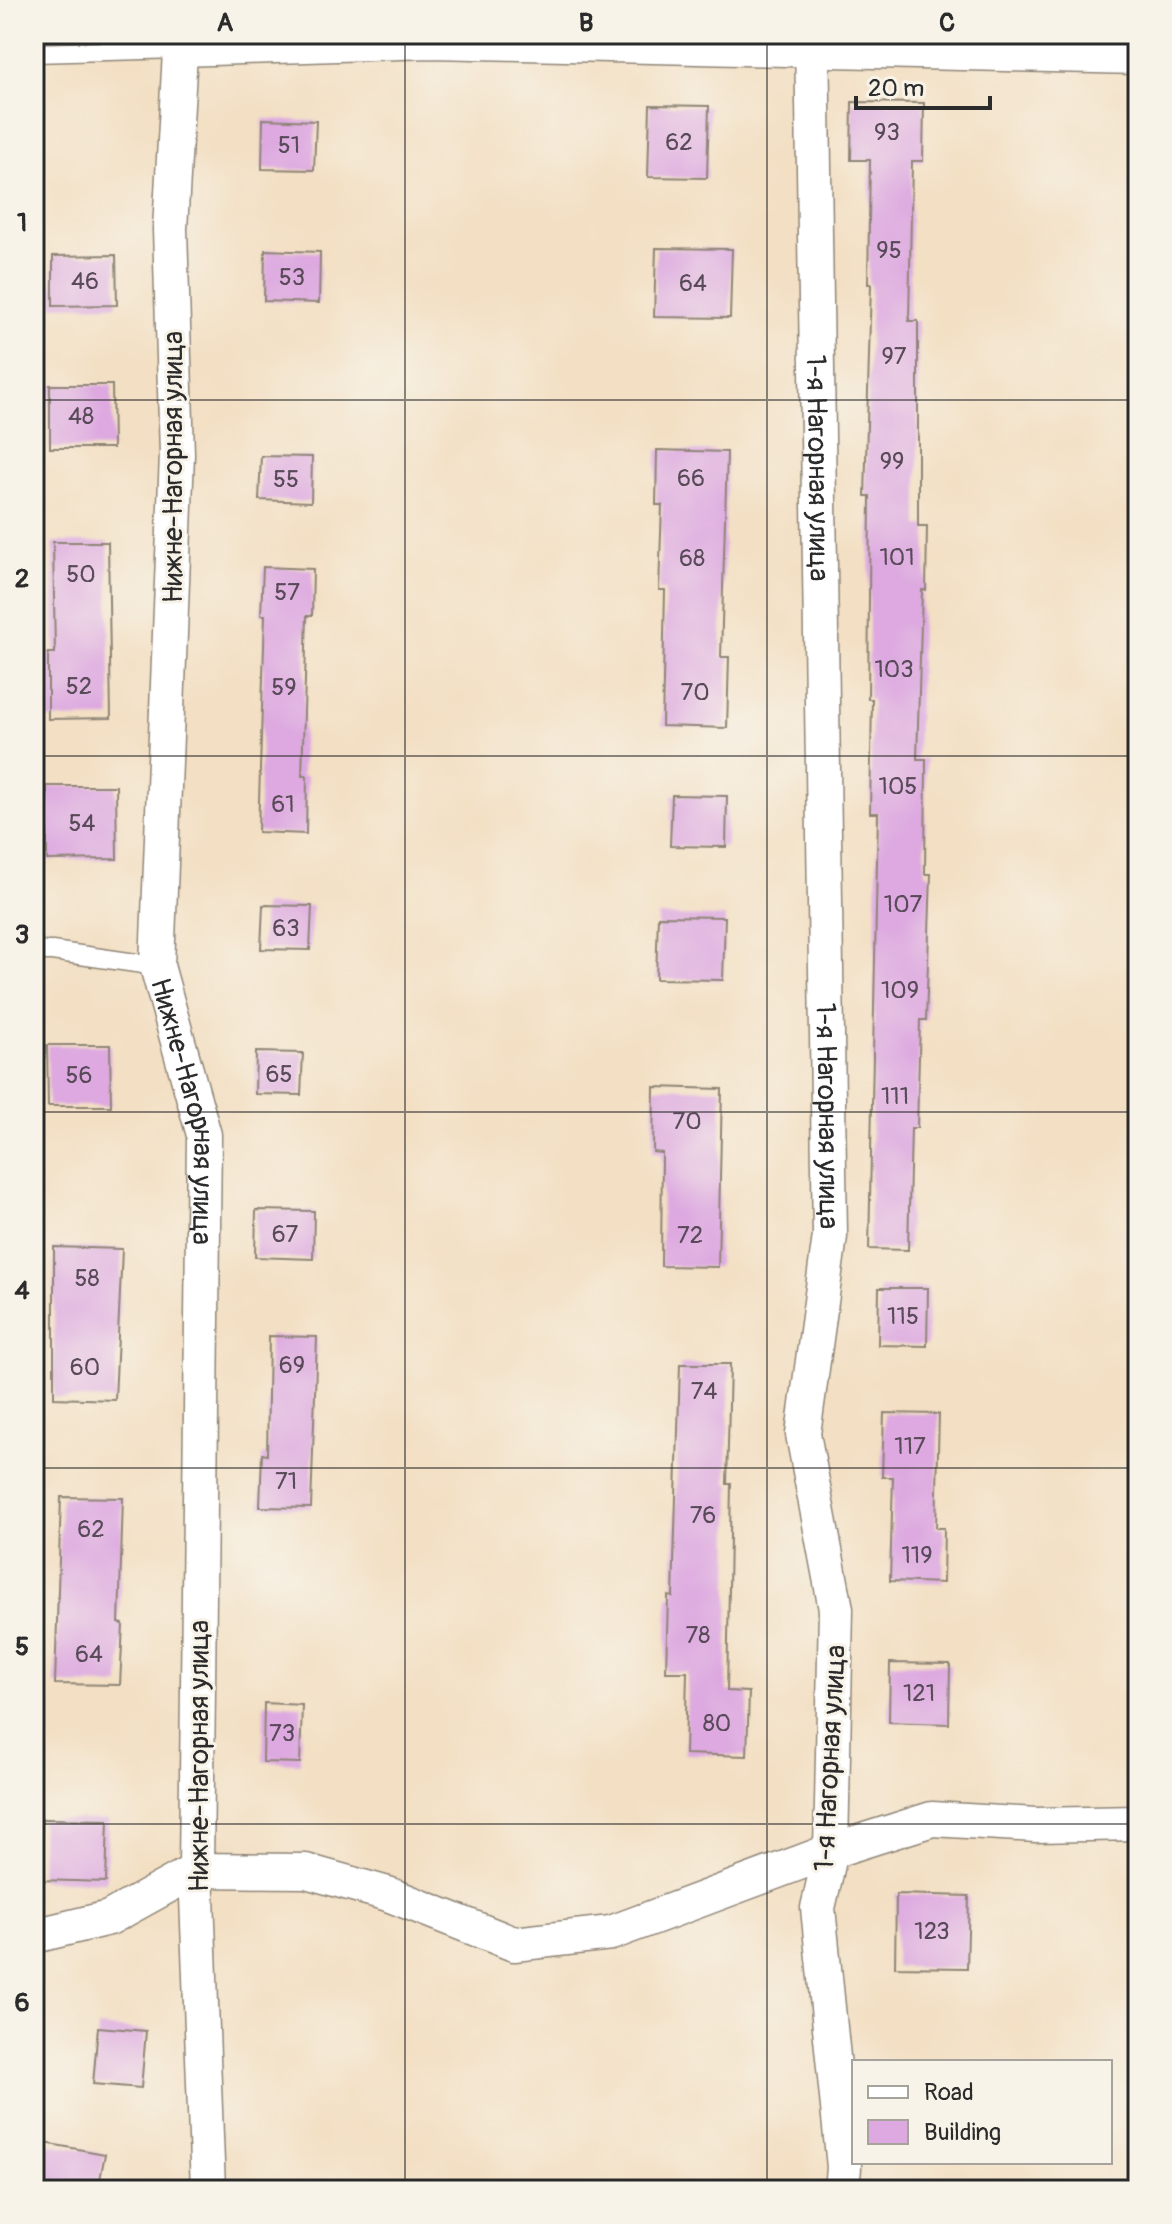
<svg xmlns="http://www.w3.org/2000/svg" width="1172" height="2224" viewBox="0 0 1172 2224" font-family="Pangolin,sans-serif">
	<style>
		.building { fill: #dda9e0 }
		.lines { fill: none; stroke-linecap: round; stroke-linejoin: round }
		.service-casing { stroke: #8f8577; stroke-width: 21 }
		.minor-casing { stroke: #8f8577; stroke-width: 37 }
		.service { stroke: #fff; stroke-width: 18 }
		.minor { stroke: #fff; stroke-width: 34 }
		.grid { fill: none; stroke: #2b2b2b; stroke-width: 2; stroke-opacity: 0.55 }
		.labels { text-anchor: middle; stroke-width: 6; stroke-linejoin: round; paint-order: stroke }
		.number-label { font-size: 24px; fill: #584a58 }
		.street-label { font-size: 28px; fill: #2b2b2b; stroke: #f7f3e8 }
		.neatline { fill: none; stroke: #2b2b2b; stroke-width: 3 }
		.grid-label { font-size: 26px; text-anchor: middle; font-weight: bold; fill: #2b2b2b }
	</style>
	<rect width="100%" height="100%" fill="#f7f3e8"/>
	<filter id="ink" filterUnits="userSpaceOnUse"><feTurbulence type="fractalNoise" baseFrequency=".0125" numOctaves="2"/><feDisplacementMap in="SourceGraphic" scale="16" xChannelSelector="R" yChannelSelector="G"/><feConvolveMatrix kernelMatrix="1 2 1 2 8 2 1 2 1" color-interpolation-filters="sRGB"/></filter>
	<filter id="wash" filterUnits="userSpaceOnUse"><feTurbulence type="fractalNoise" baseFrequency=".006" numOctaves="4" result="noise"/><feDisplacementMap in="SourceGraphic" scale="32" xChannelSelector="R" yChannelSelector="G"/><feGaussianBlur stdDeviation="1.8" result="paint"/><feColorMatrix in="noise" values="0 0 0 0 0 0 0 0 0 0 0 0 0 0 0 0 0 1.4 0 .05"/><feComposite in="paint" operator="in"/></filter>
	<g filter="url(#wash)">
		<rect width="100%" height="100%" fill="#f3dfc3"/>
		<g id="blocks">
			<g class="building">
				<path d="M 852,102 L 924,103 L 923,161 L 912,161 L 909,321 L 918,321 L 918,526 L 927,526 L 926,590 L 922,590 L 917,759 L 926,759 L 925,874 L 931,874 L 926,1020 L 920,1020 L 917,1128 L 911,1128 L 908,1250 L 869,1249 L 878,813 L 870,813 L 872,699 L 868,699 L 870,496 L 865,496 L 871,284 L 868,284 L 870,160 L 851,160 Z"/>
				<path d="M 650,105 L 709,106 L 707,178 L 648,177 Z"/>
				<path d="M 263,119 L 316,121 L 314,170 L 262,169 Z"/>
				<path d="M 656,248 L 732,249 L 730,318 L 654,317 Z"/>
				<path d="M 265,250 L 320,252 L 319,303 L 264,301 Z"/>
				<path d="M 116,255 L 117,305 L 53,306 L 53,256 Z"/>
				<path d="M 50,385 L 112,385 L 113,448 L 50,448 Z"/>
				<path d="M 657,450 L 727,452 L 721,657 L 729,657 L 727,728 L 662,726 L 665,590 L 659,590 L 662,505 L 656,505 Z"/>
				<path d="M 261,456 L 312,457 L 311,502 L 259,500 Z"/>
				<path d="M 53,542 L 108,542 L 111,718 L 48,719 L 48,653 L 55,653 Z"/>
				<path d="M 263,567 L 313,569 L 312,616 L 307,616 L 302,776 L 307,776 L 306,834 L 258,832 L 265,615 L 261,615 Z"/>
				<path d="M 47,786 L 116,786 L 117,859 L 47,860 Z"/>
				<path d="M 672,795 L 727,796 L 726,847 L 670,846 Z"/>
				<path d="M 263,905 L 312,906 L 310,950 L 261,949 Z"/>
				<path d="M 658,916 L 725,917 L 723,980 L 656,979 Z"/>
				<path d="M 47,1045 L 110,1045 L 111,1106 L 48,1106 Z"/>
				<path d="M 256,1052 L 303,1053 L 301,1095 L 255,1094 Z"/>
				<path d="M 654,1087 L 722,1089 L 718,1267 L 661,1266 L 662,1153 L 653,1152 Z"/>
				<path d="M 256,1210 L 314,1211 L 313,1259 L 255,1257 Z"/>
				<path d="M 54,1247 L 122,1249 L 115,1400 L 54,1398 Z"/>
				<path d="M 879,1288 L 928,1288 L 927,1346 L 878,1345 Z"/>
				<path d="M 269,1336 L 317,1337 L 311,1508 L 260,1507 L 262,1454 L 267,1455 Z"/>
				<path d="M 680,1364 L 730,1364 L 727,1484 L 731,1484 L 727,1691 L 749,1692 L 747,1756 L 685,1754 L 687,1672 L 666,1672 L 668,1596 L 673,1597 Z"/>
				<path d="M 884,1413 L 939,1414 L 936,1528 L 944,1528 L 943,1583 L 890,1581 L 893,1477 L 882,1477 Z"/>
				<path d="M 61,1497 L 123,1498 L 119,1623 L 123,1624 L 120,1685 L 55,1684 Z"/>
				<path d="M 890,1663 L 950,1664 L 949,1724 L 889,1722 Z"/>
				<path d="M 264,1703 L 302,1705 L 300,1763 L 263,1762 Z"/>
				<path d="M 42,1819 L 108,1820 L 106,1882 L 40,1880 Z"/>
				<path d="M 896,1894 L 969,1896 L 967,1968 L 895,1967 Z"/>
				<path d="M 98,2027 L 146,2031 L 141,2088 L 93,2084 Z"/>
				<path d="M 34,2141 L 105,2154 L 98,2190 L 34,2190 Z"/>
			</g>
		</g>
	</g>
	<g filter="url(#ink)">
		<use href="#blocks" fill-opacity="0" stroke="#8f8577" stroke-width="2"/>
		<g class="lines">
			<defs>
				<g id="service">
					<path d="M 34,53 L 181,49"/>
					<path d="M 34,951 L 52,951 L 157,966"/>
				</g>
				<g id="minor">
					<path id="s1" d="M 181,34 L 170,229 L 177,454 L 157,966 L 204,1135 L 196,1870 L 208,2190"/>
					<path id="s2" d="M 812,34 L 830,1236 L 803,1434 L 836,1609 L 831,1851 L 818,1908 L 844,2167 L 842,2190"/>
					<path d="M 181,49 L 431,41 L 1138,57"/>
					<path d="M 34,1936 L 109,1918 L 196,1870 L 306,1871 L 388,1894 L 514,1944 L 611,1933 L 831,1851 L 932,1819 L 1036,1825 L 1138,1823"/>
				</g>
			</defs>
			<use href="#service" class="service-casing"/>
			<use href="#minor" class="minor-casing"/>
			<use href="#service" class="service"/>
			<use href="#minor" class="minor"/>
		</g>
	</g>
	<path class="grid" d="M 405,34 L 405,2190M 767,34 L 767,2190M 34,400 L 1138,400M 34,756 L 1138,756M 34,1112 L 1138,1112M 34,1468 L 1138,1468M 34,1824 L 1138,1824"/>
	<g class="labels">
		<g class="number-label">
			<text x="887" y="140">93</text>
			<text x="679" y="150">62</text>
			<text x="289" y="153">51</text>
			<text x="889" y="258">95</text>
			<text x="292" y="285">53</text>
			<text x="85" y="289">46</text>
			<text x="693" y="291">64</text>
			<text x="894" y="364">97</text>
			<text x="81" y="424">48</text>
			<text x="892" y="469">99</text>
			<text x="691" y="486">66</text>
			<text x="286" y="487">55</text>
			<text x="897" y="565">101</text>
			<text x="692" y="566">68</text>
			<text x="81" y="582">50</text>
			<text x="287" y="600">57</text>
			<text x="894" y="677">103</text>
			<text x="79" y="694">52</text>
			<text x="284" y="695">59</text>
			<text x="695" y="700">70</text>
			<text x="898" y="794">105</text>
			<text x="283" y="812">61</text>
			<text x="82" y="831">54</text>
			<text x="903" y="912">107</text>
			<text x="286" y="936">63</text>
			<text x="900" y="998">109</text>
			<text x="279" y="1082">65</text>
			<text x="79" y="1083">56</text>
			<text x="895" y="1104">111</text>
			<text x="687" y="1129">70</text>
			<text x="285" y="1242">67</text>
			<text x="690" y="1243">72</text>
			<text x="87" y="1286">58</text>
			<text x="903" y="1324">115</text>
			<text x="292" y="1373">69</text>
			<text x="85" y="1375">60</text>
			<text x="704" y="1399">74</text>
			<text x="910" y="1454">117</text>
			<text x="286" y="1489">71</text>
			<text x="703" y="1523">76</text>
			<text x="91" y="1537">62</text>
			<text x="917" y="1563">119</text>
			<text x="698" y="1643">78</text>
			<text x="89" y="1662">64</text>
			<text x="919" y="1701">121</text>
			<text x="717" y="1731">80</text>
			<text x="282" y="1741">73</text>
			<text x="932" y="1939">123</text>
		</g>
		<g class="street-label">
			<text transform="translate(172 467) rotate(-90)" y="10">Нижне-Нагорная улица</text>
			<text dy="10" stroke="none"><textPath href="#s2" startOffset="434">1-я Нагорная улица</textPath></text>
			<text dy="10" stroke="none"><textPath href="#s1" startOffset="1082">Нижне-Нагорная улица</textPath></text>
			<text dy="10" stroke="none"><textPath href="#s2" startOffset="1082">1-я Нагорная улица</textPath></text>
			<text transform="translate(198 1756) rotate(-90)" y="10">Нижне-Нагорная улица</text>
			<text transform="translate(829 1758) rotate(-87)" y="10">1-я Нагорная улица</text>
		</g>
	</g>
	<rect width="1172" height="2224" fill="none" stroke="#f7f3e8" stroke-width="88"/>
	<rect x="852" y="2060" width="260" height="104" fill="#f7f3e8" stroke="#a5a39c" stroke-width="2"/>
	<rect x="868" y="2086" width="40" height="12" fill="#ffffff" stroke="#a5a39c" stroke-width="2"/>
	<text x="924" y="2100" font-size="24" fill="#2b2b2b">Road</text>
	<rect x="868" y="2120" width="40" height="24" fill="#dda9e0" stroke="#a5a39c" stroke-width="2"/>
	<text x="924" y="2140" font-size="24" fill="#2b2b2b">Building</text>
	<path d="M856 96v12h134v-12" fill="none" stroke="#2b2b2b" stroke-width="4"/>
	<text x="868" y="96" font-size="24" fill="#2b2b2b" stroke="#f7f3e8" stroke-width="6" paint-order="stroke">20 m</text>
	<rect x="44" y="44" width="1084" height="2136" class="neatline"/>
	<g class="grid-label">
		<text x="225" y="31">A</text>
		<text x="586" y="31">B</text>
		<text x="947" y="31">C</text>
		<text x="22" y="231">1</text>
		<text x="22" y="587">2</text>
		<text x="22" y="943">3</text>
		<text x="22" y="1299">4</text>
		<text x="22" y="1655">5</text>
		<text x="22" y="2011">6</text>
	</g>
</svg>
